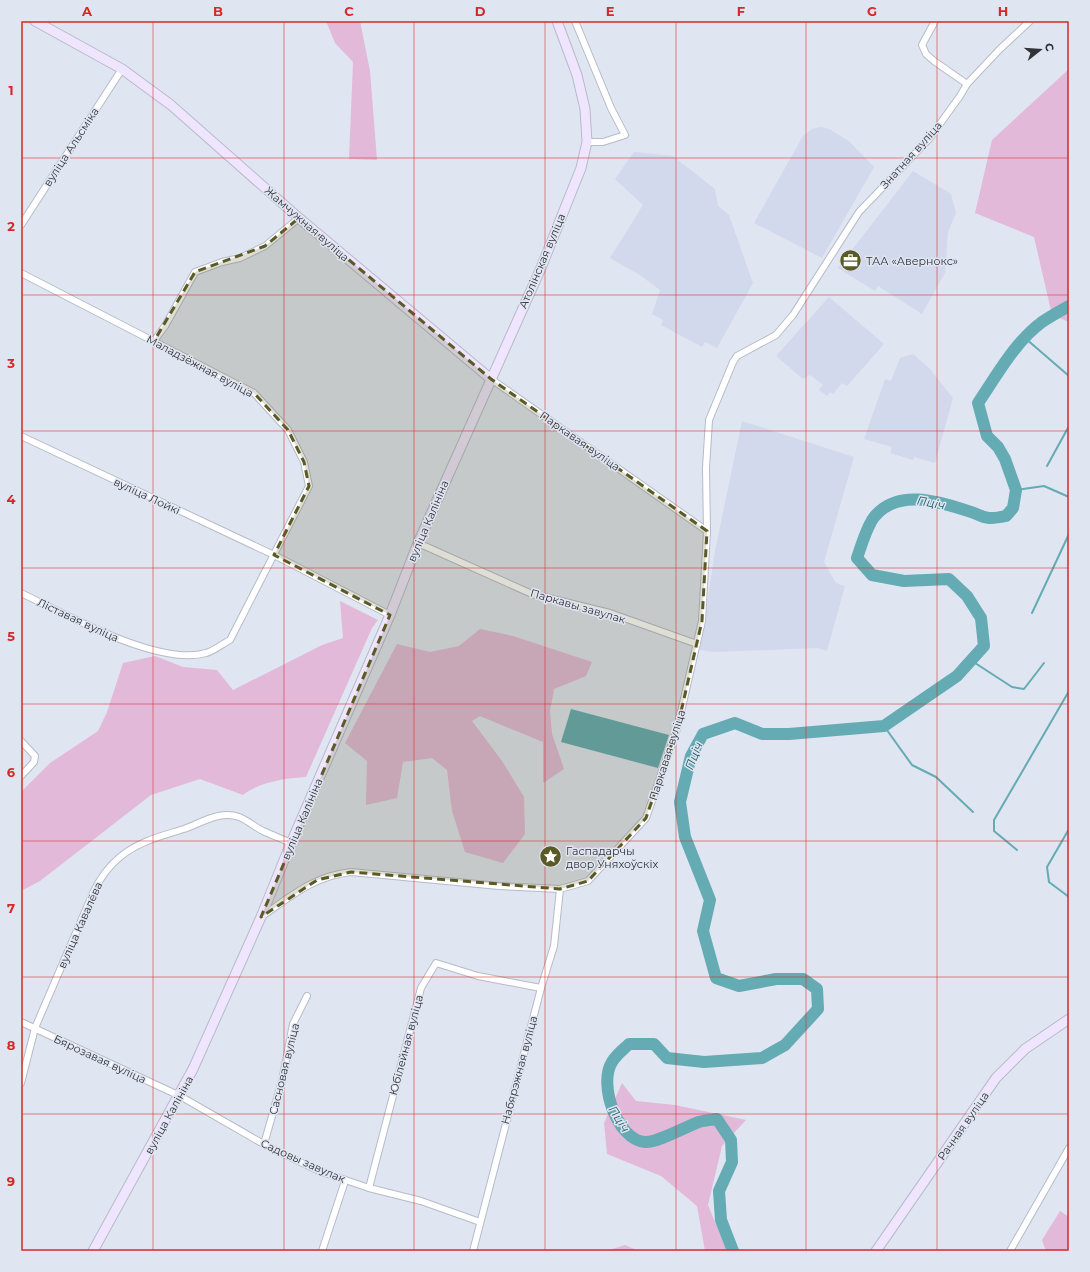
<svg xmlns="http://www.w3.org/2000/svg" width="1090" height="1272" viewBox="0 0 1090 1272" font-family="Montserrat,sans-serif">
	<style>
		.built { fill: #d2d9ec }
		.green { fill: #e3b9d9 }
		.water { fill: #64abb3 }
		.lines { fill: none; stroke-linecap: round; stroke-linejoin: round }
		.stream { stroke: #64abb3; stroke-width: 2 }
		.river { stroke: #64abb3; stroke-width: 12 }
		.street-casing { stroke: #b6bbc8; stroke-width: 8 }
		.secondary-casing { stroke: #b6bbc8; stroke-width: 11 }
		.street { stroke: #fff; stroke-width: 6 }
		.secondary { stroke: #efe5ff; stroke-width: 9 }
		.marked { fill: #5a5a27; fill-opacity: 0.2; stroke: #5a5a27; stroke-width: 3; stroke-dasharray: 8 5; stroke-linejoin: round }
		.grid { fill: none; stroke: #d62828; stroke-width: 1; stroke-opacity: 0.55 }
		.labels { text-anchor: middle; stroke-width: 3; stroke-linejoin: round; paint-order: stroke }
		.street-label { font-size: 11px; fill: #303237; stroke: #e0e5f2 }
		.poi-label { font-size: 11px; fill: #303237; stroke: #e0e5f2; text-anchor: start }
		.water-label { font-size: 12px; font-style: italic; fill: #215d63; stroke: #e0e5f2 }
		.neatline { fill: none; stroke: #d62828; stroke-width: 1.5 }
		.grid-label { font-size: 13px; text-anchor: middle; font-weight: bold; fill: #d62828 }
	</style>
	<rect width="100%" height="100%" fill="#e0e5f2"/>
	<g class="built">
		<path d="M 821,127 L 829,129 L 849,141 L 874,167 L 822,258 L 754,223 L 803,136 L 812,129 Z"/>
		<path d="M 634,152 L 673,156 L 715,189 L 718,206 L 729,215 L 753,283 L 717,348 L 705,342 L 702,347 L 661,325 L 663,320 L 652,314 L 660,290 L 640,275 L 610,258 L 643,205 L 615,179 Z"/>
		<path d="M 913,171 L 951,194 L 956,213 L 948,232 L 945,273 L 922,314 L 878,286 L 875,291 L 838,268 Z"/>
		<path d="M 829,297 L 884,344 L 847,386 L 842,383 L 833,394 L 830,392 L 827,396 L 819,390 L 823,385 L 810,375 L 803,379 L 776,356 Z"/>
		<path d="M 913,354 L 929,368 L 953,398 L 935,463 L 914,457 L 913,460 L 890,453 L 892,447 L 864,439 L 885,379 L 891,381 L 900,358 Z"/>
		<path d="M 742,421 L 854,457 L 824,562 L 836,583 L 845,586 L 827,651 L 817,648 L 715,652 L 700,650 L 715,551 Z"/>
	</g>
	<g class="green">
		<path d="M 326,21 L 360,21 L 370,71 L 377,160 L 349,159 L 353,62 L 335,43 Z"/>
		<path d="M 1069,69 L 1069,322 L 1052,315 L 1034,237 L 975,213 L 992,140 Z"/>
		<path d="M 340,601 L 378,620 L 372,628 L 306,777 C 286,778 259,782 243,795 L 200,779 L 151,795 L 40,881 L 21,891 L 21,792 L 50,763 L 98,731 L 107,712 L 123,663 L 155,656 L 183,667 L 217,670 L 233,690 L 322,645 L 343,638 Z"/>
		<path d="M 480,629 L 513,636 L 592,662 L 586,676 L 554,689 L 550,711 L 552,734 L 564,769 L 543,783 L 543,742 L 480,716 L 472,721 L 502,761 L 524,797 L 525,834 L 503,863 L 465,852 L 452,811 L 447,770 L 432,758 L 403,762 L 397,798 L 366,805 L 367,761 L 345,743 L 397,644 L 430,652 L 459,646 Z"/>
		<path d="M 622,1083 L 636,1101 L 675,1105 L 746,1120 L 722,1146 L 708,1205 L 727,1251 L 705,1251 L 697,1206 L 661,1176 L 607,1154 L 604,1123 Z"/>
		<path d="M 1060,1211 L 1069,1217 L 1069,1251 L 1046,1251 L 1042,1240 Z"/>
		<path d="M 625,1245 L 639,1251 L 605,1251 L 606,1251 Z"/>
	</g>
	<path class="water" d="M 571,709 L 669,735 L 658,768 L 561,742 Z"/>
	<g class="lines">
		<g class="stream">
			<path d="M 1025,338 L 1069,376"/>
			<path d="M 1047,466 L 1069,426"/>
			<path d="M 1016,490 L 1044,486 L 1069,497"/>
			<path d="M 1032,613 L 1069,534"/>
			<path d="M 972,661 L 1012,687 L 1024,689 L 1044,663"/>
			<path d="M 884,726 L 912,765 L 936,777 L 973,812"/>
			<path d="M 1069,829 L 1047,867 L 1049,882 L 1069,897"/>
			<path d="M 1017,850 L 994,831 L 994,820 L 1069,691"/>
		</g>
		<path class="river" d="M 733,1251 L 721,1220 L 719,1191 L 732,1162 L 731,1140 L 717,1119 C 712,1120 705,1120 699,1122 C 687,1126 657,1143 645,1142 C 617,1140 598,1084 612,1062 C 616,1055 624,1049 629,1044 L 654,1044 L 667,1058 L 704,1062 L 762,1058 L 785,1045 L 818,1009 L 817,989 L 803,979 L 776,979 L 739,986 L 716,978 L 703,931 L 710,900 L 685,837 L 680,802 L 691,756 L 703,734 L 735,723 L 762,734 L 789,734 L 884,726 L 957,676 L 984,646 L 981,618 L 967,596 L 949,579 L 904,581 L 872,575 L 857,558 C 861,547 867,525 875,516 C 898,489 937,501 965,510 C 986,516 982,521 1006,516 L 1013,508 L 1016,490 L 1005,459 L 998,447 L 987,436 L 978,403 C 997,375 1015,342 1042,322 C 1051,316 1060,311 1069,306"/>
		<defs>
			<g id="street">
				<path d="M 575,21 L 611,108 L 625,135 L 603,142 L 587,142"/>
				<path d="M 935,21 L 922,45 L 926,54 L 934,61 L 967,84"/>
				<path d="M 21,225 L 122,69"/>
				<path d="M 21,273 L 254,393 L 288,430 L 304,462 L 309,486 L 230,640 C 222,644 214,651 206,653 C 159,667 65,614 21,593"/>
				<path d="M 154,341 L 165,326 L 195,272 L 222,262 L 240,258 L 265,246 L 299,218"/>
				<path d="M 491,379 L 707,531"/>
				<path d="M 21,436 L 274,555 L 390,615"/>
				<path d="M 418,543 L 532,594 L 610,613 L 697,644"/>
				<path d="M 21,741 L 35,756 L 34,762 L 21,776"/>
				<path d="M 261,917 C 291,896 314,876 351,872 L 499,886 L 560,889 L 588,881 L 646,818 L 677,729 L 702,621 L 707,531 L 706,468 L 709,420 L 733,362 L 737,356 L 776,335 L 793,315 L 859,212 L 929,139 L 960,96 L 967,84 L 1000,49 L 1030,21"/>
				<path d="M 21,1022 L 180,1096 L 267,1146 L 319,1171 L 369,1188 L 421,1201 L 480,1222"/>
				<path d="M 21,1083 L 35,1028 L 93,893 C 99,880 109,866 120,857 C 139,841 162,836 184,829 C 201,823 220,810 239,817 C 247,820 255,827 263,831 C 272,835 282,839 291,843"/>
				<path d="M 264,1144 L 282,1081 L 293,1024 L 307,996"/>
				<path d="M 369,1188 L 421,988 L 436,963 L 478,976 L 541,988"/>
				<path d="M 322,1251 L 345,1181"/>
				<path d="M 473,1251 L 541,988 L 554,946 L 560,889"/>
				<path d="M 1010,1251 L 1069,1148"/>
			</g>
			<g id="secondary">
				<path d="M 35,21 L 122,69 L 171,105 L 299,218 L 491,379"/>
				<path d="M 93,1251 L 193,1069 L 261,917 L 291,843 L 390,615 L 418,543 L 541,268 L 581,168 L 587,142 L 585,109 L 577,75 L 557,21"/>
				<path d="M 876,1251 L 996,1078 L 1025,1049 L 1069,1019"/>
			</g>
		</defs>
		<use href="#street" class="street-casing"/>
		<use href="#secondary" class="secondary-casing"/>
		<use href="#street" class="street"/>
		<use href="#secondary" class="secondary"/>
	</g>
	<path class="marked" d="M 299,218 L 491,379 L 707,531 L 702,621 L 677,729 L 646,818 L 588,881 L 560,889 L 351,872 L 317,880 L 261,917 L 390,615 L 274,555 L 309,486 L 304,462 L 288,430 L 254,393 L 154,341 L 195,272 L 265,246 Z"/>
	<path class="grid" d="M 153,21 L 153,1251M 284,21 L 284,1251M 414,21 L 414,1251M 545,21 L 545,1251M 676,21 L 676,1251M 806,21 L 806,1251M 937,21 L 937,1251M 21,158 L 1069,158M 21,295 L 1069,295M 21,431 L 1069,431M 21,568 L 1069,568M 21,704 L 1069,704M 21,841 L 1069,841M 21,977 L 1069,977M 21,1114 L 1069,1114"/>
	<defs>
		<symbol id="office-disc" viewBox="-11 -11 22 22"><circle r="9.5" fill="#5a5a27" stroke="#e0e5f2"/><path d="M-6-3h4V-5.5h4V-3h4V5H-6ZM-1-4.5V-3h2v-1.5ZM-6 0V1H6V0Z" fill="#fff"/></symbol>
		<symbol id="sight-disc" viewBox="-11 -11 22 22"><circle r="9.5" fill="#5a5a27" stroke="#e0e5f2"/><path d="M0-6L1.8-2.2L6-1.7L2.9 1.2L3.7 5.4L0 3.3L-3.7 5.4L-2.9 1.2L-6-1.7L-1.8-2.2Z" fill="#fff"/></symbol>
	</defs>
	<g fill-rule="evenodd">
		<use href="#office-disc" x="838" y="248" width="25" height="25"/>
		<use href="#sight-disc" x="538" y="844" width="25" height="25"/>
	</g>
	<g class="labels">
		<g class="street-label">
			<text transform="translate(71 147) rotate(-57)" y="4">вуліца Альсміка</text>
			<text transform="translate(911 155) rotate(-48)" y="4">Знатная вуліца</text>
			<text transform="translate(307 224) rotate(41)" y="4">Жамчужная вуліца</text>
			<text transform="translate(542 261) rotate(-67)" y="4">Атолінская вуліца</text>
			<text transform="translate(200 366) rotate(28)" y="4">Маладзёжная вуліца</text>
			<text transform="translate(580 441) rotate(35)" y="4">Паркавая вуліца</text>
			<text transform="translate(147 496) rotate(25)" y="4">вуліца Лойкі</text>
			<text transform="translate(428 521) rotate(-67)" y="4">вуліца Калініна</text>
			<text transform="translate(578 606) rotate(16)" y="4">Паркавы завулак</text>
			<text transform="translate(78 620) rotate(25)" y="4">Ліставая вуліца</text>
			<text transform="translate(667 755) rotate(-72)" y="4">Паркавая вуліца</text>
			<text transform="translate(302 819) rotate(-67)" y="4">вуліца Калініна</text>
			<text transform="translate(80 925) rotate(-66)" y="4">вуліца Кавалёва</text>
			<text transform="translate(406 1045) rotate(-75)" y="4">Юбілейная вуліца</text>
			<text transform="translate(100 1059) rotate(25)" y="4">Бярозавая вуліца</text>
			<text transform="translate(284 1069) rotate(-76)" y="4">Сасновая вуліца</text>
			<text transform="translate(519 1070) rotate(-75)" y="4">Набярэжная вуліца</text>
			<text transform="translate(169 1115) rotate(-61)" y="4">вуліца Калініна</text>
			<text transform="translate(963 1126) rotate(-55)" y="4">Рачная вуліца</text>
			<text transform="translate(303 1161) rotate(24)" y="4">Садовы завулак</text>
		</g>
		<g class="poi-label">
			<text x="866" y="265">ТАА «Авернокс»</text>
			<text x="566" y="855">Гаспадарчы<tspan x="566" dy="13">двор Уняхоўскіх</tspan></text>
		</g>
		<g class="water-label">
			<text transform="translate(931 503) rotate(11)" y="4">Пціч</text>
			<text transform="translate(694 756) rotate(-69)" y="4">Пціч</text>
			<text transform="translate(619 1119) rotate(58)" y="4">Пціч</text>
		</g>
	</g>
	<rect width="1090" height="1272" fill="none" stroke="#e0e5f2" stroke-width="44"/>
	<g transform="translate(1040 50) rotate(73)" stroke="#e0e5f2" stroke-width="3" paint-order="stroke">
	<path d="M0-3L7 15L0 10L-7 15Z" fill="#303237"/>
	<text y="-6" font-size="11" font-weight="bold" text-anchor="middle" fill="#303237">С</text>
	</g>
	<rect x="22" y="22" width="1046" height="1228" class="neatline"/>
	<g class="grid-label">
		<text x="87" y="16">A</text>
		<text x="218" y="16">B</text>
		<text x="349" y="16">C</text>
		<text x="480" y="16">D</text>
		<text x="610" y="16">E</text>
		<text x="741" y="16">F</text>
		<text x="872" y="16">G</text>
		<text x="1003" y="16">H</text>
		<text x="11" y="95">1</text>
		<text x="11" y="231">2</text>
		<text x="11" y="368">3</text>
		<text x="11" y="504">4</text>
		<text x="11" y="641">5</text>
		<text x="11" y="777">6</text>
		<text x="11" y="913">7</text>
		<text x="11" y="1050">8</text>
		<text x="11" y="1186">9</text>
	</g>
</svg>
